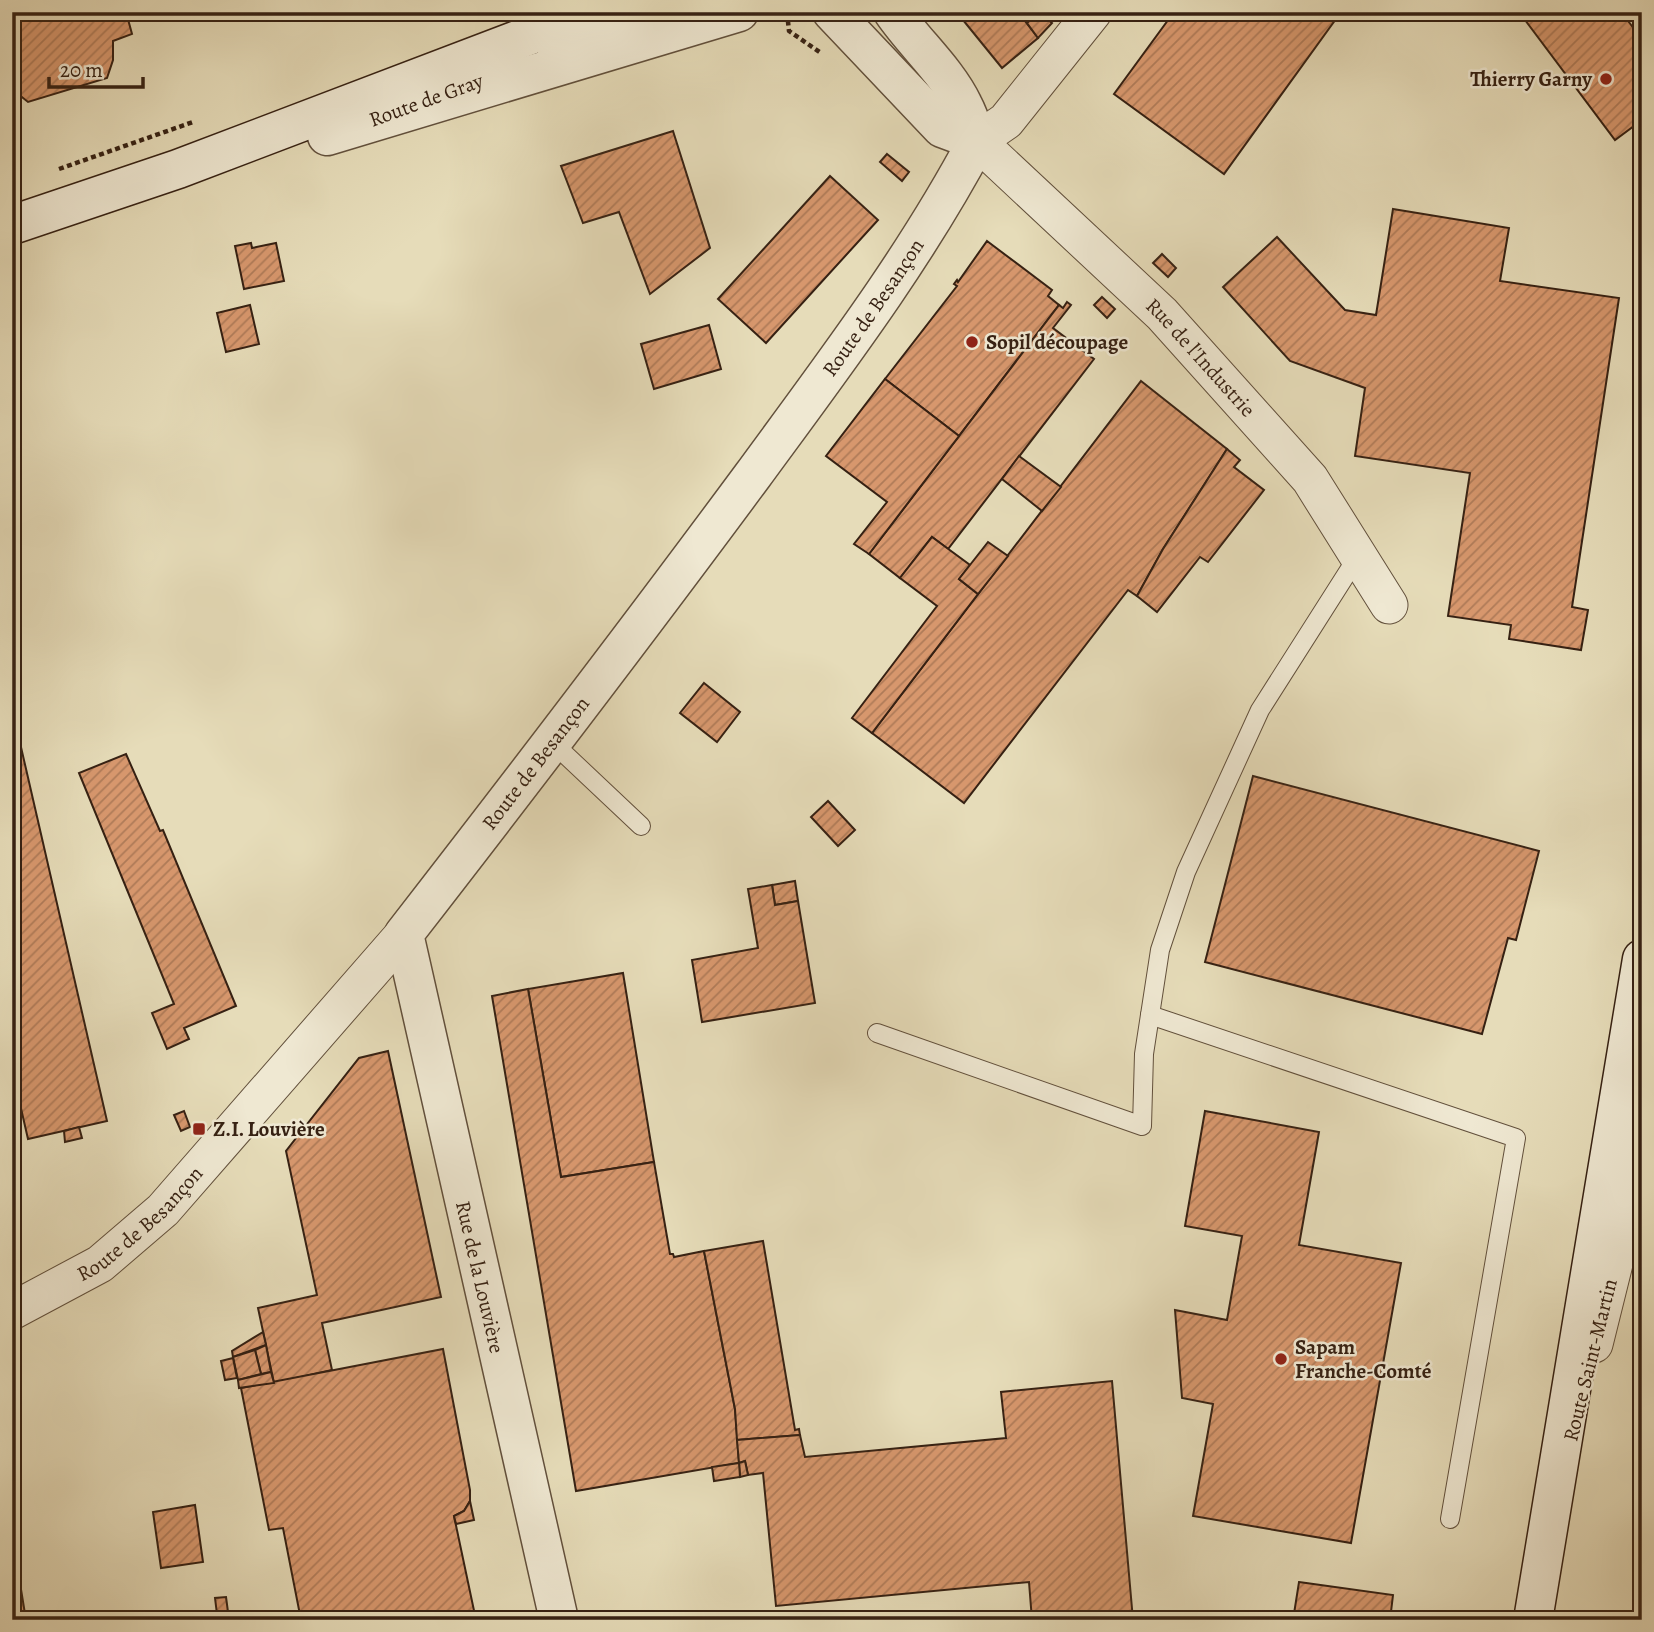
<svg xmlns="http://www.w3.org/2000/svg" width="1654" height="1632" viewBox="0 0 1654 1632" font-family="Alegreya,serif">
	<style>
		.building { fill: url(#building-hatch); stroke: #362113; stroke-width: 2 }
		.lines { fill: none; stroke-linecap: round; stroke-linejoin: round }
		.service-casing { stroke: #62503c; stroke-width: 20 }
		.minor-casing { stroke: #62503c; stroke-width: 39 }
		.tertiary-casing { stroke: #62503c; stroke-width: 41 }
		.secondary-casing { stroke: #362113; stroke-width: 41 }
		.path { stroke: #362113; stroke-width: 4.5; stroke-dasharray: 5 3.5; stroke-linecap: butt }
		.service { stroke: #efe8d2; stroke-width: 18 }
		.minor { stroke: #efe8d2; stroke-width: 37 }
		.tertiary { stroke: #efe8d2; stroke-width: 38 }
		.secondary { stroke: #efe8d2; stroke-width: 38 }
		.poi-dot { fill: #8f2418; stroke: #efe8d2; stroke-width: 2.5 }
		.labels { text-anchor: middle; stroke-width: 5; stroke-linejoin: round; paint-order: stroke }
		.poi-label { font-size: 21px; font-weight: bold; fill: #362113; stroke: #efe8d2; text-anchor: start }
		.street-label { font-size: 21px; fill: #362113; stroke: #efe8d2 }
	</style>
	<defs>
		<pattern id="building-hatch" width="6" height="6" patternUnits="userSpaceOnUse" patternTransform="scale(1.75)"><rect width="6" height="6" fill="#d7976d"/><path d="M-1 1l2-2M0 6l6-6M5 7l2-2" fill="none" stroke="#af7b58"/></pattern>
	</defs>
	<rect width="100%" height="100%" fill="#e6dcb9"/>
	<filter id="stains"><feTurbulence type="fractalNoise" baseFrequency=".00286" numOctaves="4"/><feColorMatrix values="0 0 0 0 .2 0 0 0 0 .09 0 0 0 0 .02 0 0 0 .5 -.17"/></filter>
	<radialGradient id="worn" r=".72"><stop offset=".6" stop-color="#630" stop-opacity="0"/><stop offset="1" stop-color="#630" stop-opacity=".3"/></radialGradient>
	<g class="building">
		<path d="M 12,12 L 126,12 L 132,34 L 113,41 L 113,60 L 107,78 L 28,102 L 12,89 Z"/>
		<path d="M 962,12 L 1018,12 L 1038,38 L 1002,68 L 963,20 L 966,17 Z"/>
		<path d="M 1040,12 L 1052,23 L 1038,38 L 1027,23 Z"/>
		<path d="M 1174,12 L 1341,12 L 1224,174 L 1114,94 Z"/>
		<path d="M 1519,12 L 1621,12 L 1642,39 L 1642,120 L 1615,140 Z"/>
		<path d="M 673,131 L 710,248 L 650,294 L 619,212 L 583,223 L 561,166 Z"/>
		<path d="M 887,154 L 909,172 L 902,181 L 880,162 Z"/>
		<path d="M 830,176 L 878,220 L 766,343 L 718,299 Z"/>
		<path d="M 1393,209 L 1509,228 L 1500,281 L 1619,298 L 1572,607 L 1588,610 L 1581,650 L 1509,639 L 1511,625 L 1448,616 L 1470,473 L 1355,456 L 1365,388 L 1290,361 L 1223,287 L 1277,237 L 1345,310 L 1376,315 Z"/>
		<path d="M 987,241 L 1052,290 L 1048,296 L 1059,305 L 959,436 L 885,379 L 957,286 L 954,284 L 957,280 L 958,282 Z"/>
		<path d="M 251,243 L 252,248 L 276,243 L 284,281 L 244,289 L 235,246 Z"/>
		<path d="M 1162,254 L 1176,268 L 1168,277 L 1153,263 Z"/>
		<path d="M 1102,297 L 1115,309 L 1107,318 L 1094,305 Z"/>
		<path d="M 1067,302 L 1071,305 L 1053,328 L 1094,359 L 948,549 L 932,537 L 900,578 L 869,554 L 1059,305 L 1063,308 Z"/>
		<path d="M 250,305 L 259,344 L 226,352 L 217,313 Z"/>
		<path d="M 709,325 L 721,369 L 654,389 L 641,344 Z"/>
		<path d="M 885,379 L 959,436 L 869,554 L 854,544 L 887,502 L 826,456 Z"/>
		<path d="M 1141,381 L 1227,449 L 1163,549 L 1137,596 L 1128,590 L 964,803 L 872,733 Z"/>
		<path d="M 1227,449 L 1240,460 L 1234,467 L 1264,490 L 1208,562 L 1200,557 L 1157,612 L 1137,596 L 1163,549 Z"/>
		<path d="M 1019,456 L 1061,487 L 1042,511 L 1002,479 Z"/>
		<path d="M 932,537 L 970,565 L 959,579 L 978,594 L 872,733 L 852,718 L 937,606 L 900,578 Z"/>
		<path d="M 988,542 L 1008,556 L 978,594 L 959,579 Z"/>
		<path d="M 704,683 L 740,712 L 717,742 L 680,713 Z"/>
		<path d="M 12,708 L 107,1121 L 28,1139 L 12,1069 Z"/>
		<path d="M 126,754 L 160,831 L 163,830 L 236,1006 L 184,1028 L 189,1039 L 167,1049 L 152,1013 L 174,1004 L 79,773 Z"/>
		<path d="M 1253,776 L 1539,851 L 1516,940 L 1508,938 L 1482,1034 L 1205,962 Z"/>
		<path d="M 828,801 L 855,830 L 838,846 L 811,817 Z"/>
		<path d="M 795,881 L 798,901 L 775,905 L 772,885 Z"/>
		<path d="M 772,885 L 775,905 L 798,901 L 815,1003 L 702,1022 L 692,960 L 758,948 L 748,889 Z"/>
		<path d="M 623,973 L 654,1162 L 561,1177 L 528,989 Z"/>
		<path d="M 528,989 L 561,1177 L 654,1162 L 670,1254 L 673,1254 L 674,1257 L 704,1251 L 735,1409 L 739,1463 L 576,1491 L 492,996 Z"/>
		<path d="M 388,1051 L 441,1297 L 322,1323 L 332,1370 L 274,1383 L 258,1308 L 317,1295 L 286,1151 L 359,1058 Z"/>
		<path d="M 184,1111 L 190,1127 L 181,1131 L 174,1115 Z"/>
		<path d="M 1205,1111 L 1319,1132 L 1299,1245 L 1401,1263 L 1351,1543 L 1193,1516 L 1213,1404 L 1182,1398 L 1175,1310 L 1227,1320 L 1242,1236 L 1185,1226 Z"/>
		<path d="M 79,1127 L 82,1138 L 65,1142 L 64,1131 Z"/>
		<path d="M 763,1241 L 795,1430 L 799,1429 L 800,1435 L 737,1440 L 735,1409 L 704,1251 Z"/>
		<path d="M 263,1332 L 266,1345 L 233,1357 L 232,1351 Z"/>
		<path d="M 266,1345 L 271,1372 L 261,1374 L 255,1350 Z"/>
		<path d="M 443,1349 L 470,1490 L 470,1501 L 464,1511 L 454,1516 L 476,1620 L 301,1620 L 283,1528 L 269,1530 L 241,1388 Z"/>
		<path d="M 255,1350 L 261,1374 L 238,1380 L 233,1357 Z"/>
		<path d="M 233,1358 L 237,1378 L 225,1380 L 221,1361 Z"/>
		<path d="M 271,1372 L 274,1383 L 239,1388 L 238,1380 Z"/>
		<path d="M 1112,1381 L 1133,1620 L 1032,1620 L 1029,1582 L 776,1606 L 763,1473 L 748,1475 L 745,1461 L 739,1463 L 737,1440 L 800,1435 L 805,1457 L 1006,1438 L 1001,1392 Z"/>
		<path d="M 745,1461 L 748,1475 L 740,1477 L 739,1463 Z"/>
		<path d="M 739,1463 L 740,1477 L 714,1481 L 712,1467 Z"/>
		<path d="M 470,1501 L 474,1520 L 456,1524 L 454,1516 L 464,1511 Z"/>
		<path d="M 195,1505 L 203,1562 L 161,1568 L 153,1512 Z"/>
		<path d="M 18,1571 L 26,1620 L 12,1620 L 12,1572 Z"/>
		<path d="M 1299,1582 L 1393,1595 L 1390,1620 L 1293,1620 Z"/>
		<path d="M 226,1597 L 228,1612 L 217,1614 L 215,1598 Z"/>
	</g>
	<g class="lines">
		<defs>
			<g id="service">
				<path d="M 553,743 L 641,826"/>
				<path d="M 1150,1015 L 1516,1138 L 1450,1519"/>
				<path d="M 877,1033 L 1142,1126 L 1144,1054 L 1160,950 L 1186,872 L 1260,710 L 1358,556"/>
			</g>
			<g id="minor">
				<path id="s1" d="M 1093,12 L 1006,121 L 977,141 L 1162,314 L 1310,479 L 1389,605"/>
				<path id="s2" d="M 12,1311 L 100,1264 L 163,1210 L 404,934"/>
				<path d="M 1594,1344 L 1642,1151"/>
			</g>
			<g id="tertiary">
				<path d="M 832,12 L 942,128 L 977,141"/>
				<path d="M 327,136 L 739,12"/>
				<path id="s3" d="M 559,1620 L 404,934 C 522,782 639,629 753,475 C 832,367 914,260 977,141 C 973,129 969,116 963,105 C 946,70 915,44 893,12"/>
			</g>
			<g id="secondary">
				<path d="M 557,52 L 668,12"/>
				<path d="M 12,225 L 178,169 L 591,12"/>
				<path d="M 1533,1620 L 1642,959"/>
			</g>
		</defs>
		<use href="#service" class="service-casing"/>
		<use href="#minor" class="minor-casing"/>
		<use href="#tertiary" class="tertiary-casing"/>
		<use href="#secondary" class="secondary-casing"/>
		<g class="path">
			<path d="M 787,12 L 789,31 L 821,53"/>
			<path d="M 59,169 L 193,122"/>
		</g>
		<use href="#service" class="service"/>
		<use href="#minor" class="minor"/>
		<use href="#tertiary" class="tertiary"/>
		<use href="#secondary" class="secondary"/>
	</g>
	<g class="poi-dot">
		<circle cx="1606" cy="79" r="7"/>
		<circle cx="972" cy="342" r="7"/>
		<rect x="192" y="1122" width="14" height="14" rx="3.5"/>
		<circle cx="1281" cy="1359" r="7"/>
	</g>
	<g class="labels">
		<g class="poi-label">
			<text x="1592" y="86" text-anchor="end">Thierry Garny</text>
			<text x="986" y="349">Sopil découpage</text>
			<text x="213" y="1136">Z.I. Louvière</text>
			<text x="1295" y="1354">Sapam<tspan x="1295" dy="24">Franche-Comté</tspan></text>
		</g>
		<g class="street-label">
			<text transform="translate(426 100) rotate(-20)" y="7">Route de Gray</text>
			<text dy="7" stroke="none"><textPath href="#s3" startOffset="1486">Route de Besançon</textPath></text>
			<text dy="7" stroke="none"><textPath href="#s1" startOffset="486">Rue de l'Industrie</textPath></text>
			<text dy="7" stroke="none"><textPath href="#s3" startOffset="919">Route de Besançon</textPath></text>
			<text dy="7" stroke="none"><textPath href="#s2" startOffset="156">Route de Besançon</textPath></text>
			<text transform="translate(480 1277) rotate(77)" y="7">Rue de la Louvière</text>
			<text transform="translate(1590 1360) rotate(-76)" y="7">Route Saint-Martin</text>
		</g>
	</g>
	<rect width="1654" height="1632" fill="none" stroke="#e6dcb9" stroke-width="42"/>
	<rect x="14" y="14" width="1626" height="1604" fill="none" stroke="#362113" stroke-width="3.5"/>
	<rect x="21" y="21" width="1612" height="1590" fill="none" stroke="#362113" stroke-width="2"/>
	<path d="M49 77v10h94v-10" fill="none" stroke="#362113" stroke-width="3.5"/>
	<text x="60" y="77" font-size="21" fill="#362113" stroke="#efe8d2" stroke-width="5" paint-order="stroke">20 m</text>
	<rect width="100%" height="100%" filter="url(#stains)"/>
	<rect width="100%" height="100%" fill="url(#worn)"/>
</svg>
